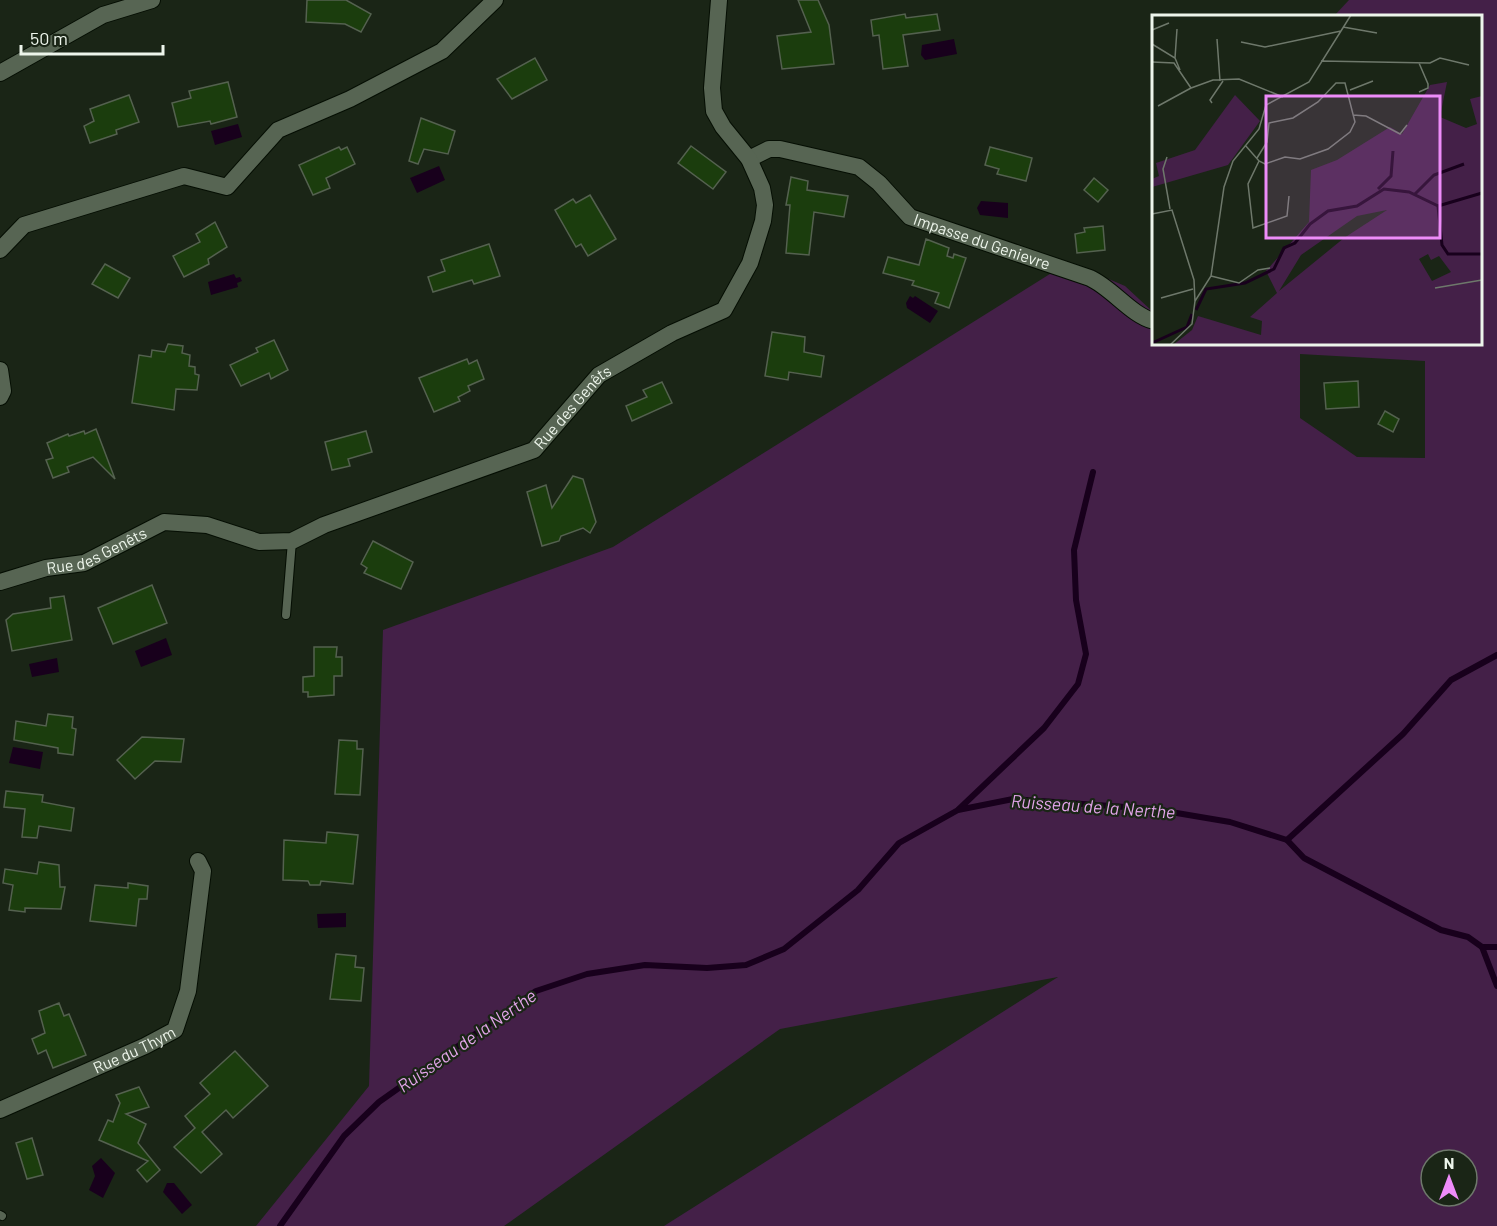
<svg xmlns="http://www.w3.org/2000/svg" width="1497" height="1226" viewBox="0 0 1497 1226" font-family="Barlow,sans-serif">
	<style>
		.green { fill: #442048; fill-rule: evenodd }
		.water { fill: #18001c }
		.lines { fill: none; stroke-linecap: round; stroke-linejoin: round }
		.stream { stroke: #18001c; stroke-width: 6 }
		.building { fill: #1b3d0d; stroke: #54614f; stroke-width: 1.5 }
		.service-casing { stroke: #050e03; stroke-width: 10 }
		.minor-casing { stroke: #050e03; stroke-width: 18 }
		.tertiary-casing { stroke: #050e03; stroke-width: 18 }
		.service { stroke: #576553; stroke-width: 8 }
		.minor { stroke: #576553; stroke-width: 16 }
		.tertiary { stroke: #576553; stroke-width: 16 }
		.labels { text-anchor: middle; stroke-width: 4.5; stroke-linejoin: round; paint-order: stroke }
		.street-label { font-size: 16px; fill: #edf5eb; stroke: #1a2516 }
		.water-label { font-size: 18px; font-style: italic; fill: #e2a4e9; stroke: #1a2516 }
		.inset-river { fill: none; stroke: #18001c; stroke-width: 3 }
		.inset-road { fill: none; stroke: #6e786b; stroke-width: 1.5 }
		.view { fill: #ee8cf9; fill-opacity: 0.15; stroke: #ee8cf9; stroke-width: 3 }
		.inset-edge { fill: none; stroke: #edf5eb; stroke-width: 3 }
	</style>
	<rect width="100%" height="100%" fill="#1a2516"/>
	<path class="green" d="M 1349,0 L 1497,0 L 1497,1226 L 664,1226 L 1058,977 L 780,1029 L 504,1226 L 256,1226 L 369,1086 L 383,630 L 613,547 L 1069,262 L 1125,286 L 1153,312 L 1154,344 L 1480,344 L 1480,16 L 1334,16 ZM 1300,354 L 1425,361 L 1425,458 L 1357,457 L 1300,418 ZM 1431,1160 L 1467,1160 L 1467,1196 L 1431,1196 Z"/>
	<g class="water">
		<path d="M 954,39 L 957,54 L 925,60 L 921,55 L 922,45 Z"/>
		<path d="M 238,124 L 242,137 L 215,145 L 211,131 Z"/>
		<path d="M 439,166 L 445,180 L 417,193 L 410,178 Z"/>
		<path d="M 981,201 L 1008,203 L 1008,218 L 980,215 L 977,208 Z"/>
		<path d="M 234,274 L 236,278 L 240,277 L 242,281 L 237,283 L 238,287 L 211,295 L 208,282 Z"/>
		<path d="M 910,296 L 913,298 L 915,296 L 938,311 L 930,323 L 907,308 L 906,303 Z"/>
		<path d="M 166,638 L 172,655 L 141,667 L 135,651 Z"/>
		<path d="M 57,658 L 59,672 L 32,677 L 29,664 Z"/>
		<path d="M 13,747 L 43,752 L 40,769 L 9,763 Z"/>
		<path d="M 346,913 L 346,927 L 318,928 L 317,914 Z"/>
		<path d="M 101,1158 L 115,1173 L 103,1198 L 89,1190 L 95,1176 L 92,1166 Z"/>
		<path d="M 167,1183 L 174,1183 L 192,1205 L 182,1214 L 163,1192 Z"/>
	</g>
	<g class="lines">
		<g class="stream">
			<path d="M 959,809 L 1044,728 L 1078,684 L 1086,654 L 1076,600 L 1074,550 L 1093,472"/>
			<path d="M 1287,840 L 1403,734 L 1451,680 L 1497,655"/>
			<path d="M 1482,947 L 1497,947"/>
			<path d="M 280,1226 L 344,1136 L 379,1102 L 536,991 L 587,974 L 645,965 L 707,968 L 746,965 L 784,949 L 858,890 L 899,843 L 958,810 L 1013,799 L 1153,809 L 1230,822 L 1287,840 L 1304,858 L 1441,930 L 1468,937 L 1482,947 L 1497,986"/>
		</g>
	</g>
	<g class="building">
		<path d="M 307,0 L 346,0 L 371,14 L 361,32 L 345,24 L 306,22 Z"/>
		<path d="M 798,0 L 818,0 L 829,25 L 834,64 L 782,69 L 777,36 L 811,32 Z"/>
		<path d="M 905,14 L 906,18 L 937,14 L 940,30 L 903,35 L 908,66 L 883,69 L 879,35 L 873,36 L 871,20 Z"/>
		<path d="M 535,58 L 547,80 L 512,99 L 497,79 Z"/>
		<path d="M 228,82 L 237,117 L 211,124 L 210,121 L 178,127 L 172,103 L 191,98 L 189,91 Z"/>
		<path d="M 129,95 L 139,122 L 116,130 L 117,134 L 90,143 L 84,126 L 94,121 L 90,109 Z"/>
		<path d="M 421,118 L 455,131 L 448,154 L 424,149 L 418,164 L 409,161 Z"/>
		<path d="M 691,146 L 726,172 L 713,189 L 678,163 Z"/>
		<path d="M 339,147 L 341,150 L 347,147 L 355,164 L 326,178 L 330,188 L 313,195 L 299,165 Z"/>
		<path d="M 990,147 L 1032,158 L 1026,181 L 997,174 L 999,169 L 985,165 Z"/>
		<path d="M 791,177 L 808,181 L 807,190 L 848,196 L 844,217 L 814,212 L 809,255 L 786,253 L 790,205 L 786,205 Z"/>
		<path d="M 1094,178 L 1108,190 L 1098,202 L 1084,190 Z"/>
		<path d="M 590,195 L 616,239 L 588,256 L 581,244 L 576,247 L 555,210 L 573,199 L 576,203 Z"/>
		<path d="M 215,222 L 227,247 L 208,259 L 209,264 L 184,277 L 173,256 L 200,242 L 196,234 Z"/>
		<path d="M 1103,226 L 1105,250 L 1077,253 L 1075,234 L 1085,232 L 1084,228 Z"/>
		<path d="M 926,239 L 949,248 L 947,256 L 953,258 L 954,254 L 966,258 L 949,308 L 935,303 L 939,293 L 912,285 L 914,281 L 883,273 L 888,257 L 919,265 Z"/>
		<path d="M 489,244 L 500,276 L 474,284 L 472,280 L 433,292 L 428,277 L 445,271 L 441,260 Z"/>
		<path d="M 105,264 L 130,278 L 118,298 L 92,284 Z"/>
		<path d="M 772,332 L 805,337 L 804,352 L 824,356 L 821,377 L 789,372 L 788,380 L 765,376 Z"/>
		<path d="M 274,340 L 288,370 L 271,379 L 269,373 L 241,386 L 230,365 L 258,352 L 256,348 Z"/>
		<path d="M 168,344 L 183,346 L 182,353 L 190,355 L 189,366 L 195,367 L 195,374 L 199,375 L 197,390 L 176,389 L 174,410 L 132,403 L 139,355 L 151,357 L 152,350 L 165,352 Z"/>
		<path d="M 467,359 L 469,364 L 477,360 L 484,379 L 468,386 L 470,391 L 458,397 L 460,401 L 434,412 L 419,378 Z"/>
		<path d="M 1358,381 L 1359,407 L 1326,409 L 1324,383 Z"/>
		<path d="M 662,382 L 672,403 L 632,421 L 626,406 L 647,397 L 643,390 Z"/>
		<path d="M 1385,411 L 1399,419 L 1393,432 L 1378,424 Z"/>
		<path d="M 96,429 L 115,479 L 93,457 L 67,467 L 69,472 L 53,478 L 46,460 L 53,458 L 47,443 L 68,434 L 69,436 L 84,431 L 85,434 Z"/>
		<path d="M 366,431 L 372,452 L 348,459 L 350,466 L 332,470 L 325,442 Z"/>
		<path d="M 573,476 L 583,479 L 596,522 L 590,533 L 583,528 L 561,536 L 559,541 L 542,546 L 527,492 L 546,485 L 552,508 Z"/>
		<path d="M 373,541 L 413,562 L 401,589 L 364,573 L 367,568 L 361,564 Z"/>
		<path d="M 152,585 L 167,623 L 113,644 L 98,608 Z"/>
		<path d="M 64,596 L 72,640 L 12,651 L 6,620 L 13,614 L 51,608 L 50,598 Z"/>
		<path d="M 314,647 L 337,647 L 336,657 L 342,657 L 342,676 L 334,676 L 334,695 L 308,697 L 308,692 L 303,692 L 303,677 L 314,676 Z"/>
		<path d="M 48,714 L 73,717 L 72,728 L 76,729 L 73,755 L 58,753 L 58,748 L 14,740 L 16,721 L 46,726 Z"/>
		<path d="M 142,737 L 184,739 L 181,762 L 155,761 L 135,779 L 117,760 Z"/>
		<path d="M 339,740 L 357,741 L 357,749 L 363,749 L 360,795 L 335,794 Z"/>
		<path d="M 6,791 L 43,795 L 42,802 L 74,808 L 71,831 L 39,826 L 37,838 L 22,837 L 25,809 L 4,807 Z"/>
		<path d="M 327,832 L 358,835 L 353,884 L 321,881 L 320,885 L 310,885 L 308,881 L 283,880 L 284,840 L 326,843 Z"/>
		<path d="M 39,862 L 59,865 L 60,887 L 65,887 L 61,909 L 25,908 L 25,912 L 9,910 L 13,885 L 3,883 L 5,869 L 37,874 Z"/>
		<path d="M 128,883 L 148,886 L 147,899 L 139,899 L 136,926 L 90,921 L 95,885 L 128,888 Z"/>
		<path d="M 336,954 L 356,956 L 355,967 L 364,968 L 361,1001 L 330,999 Z"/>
		<path d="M 59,1003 L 64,1016 L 69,1014 L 86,1055 L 53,1068 L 46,1050 L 38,1054 L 32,1039 L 45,1033 L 39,1011 Z"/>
		<path d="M 235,1051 L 268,1086 L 233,1118 L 226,1110 L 202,1132 L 222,1154 L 201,1173 L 174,1147 L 195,1128 L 185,1116 L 210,1094 L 200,1083 Z"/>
		<path d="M 139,1087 L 149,1107 L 126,1114 L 146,1124 L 138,1143 L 160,1170 L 147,1182 L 137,1170 L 148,1161 L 99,1140 L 108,1120 L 113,1122 L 120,1103 L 116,1095 Z"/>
		<path d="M 32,1138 L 43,1175 L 27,1179 L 16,1143 Z"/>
	</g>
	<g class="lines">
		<defs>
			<g id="service">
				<path d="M 286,615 L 292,541"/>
				<path d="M 0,1215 L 2,1216"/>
			</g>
			<g id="minor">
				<path id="s1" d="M 749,159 L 769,149 L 780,149 L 859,167 L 879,183 L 910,217 L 1090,278 C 1112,288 1132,316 1154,321"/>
				<path d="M 0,250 L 24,225 L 184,176 L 227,187 L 278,130 L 350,99 L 442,51 L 495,0"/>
				<path d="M 0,370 L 3,391 L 0,397"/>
				<path id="s2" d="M 0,582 L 46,568 L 84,563 L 164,522 L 207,525 L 259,542 L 292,541 L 324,525 L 534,450 L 599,375 L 672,333 L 724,310 L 750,263 L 763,221 L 765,205 L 762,188 L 749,159 L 723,127 L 714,111 L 712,88 L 719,0"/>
				<path id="s3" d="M 0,1110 L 145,1046 L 175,1030 L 188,991 L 203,871 L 198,861"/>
			</g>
			<path id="tertiary" d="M 0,73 L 103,15 L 152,0"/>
		</defs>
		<use href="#service" class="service-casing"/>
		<use href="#minor" class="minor-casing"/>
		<use href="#tertiary" class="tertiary-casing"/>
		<use href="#service" class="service"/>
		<use href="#minor" class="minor"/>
		<use href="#tertiary" class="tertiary"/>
	</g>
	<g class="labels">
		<g class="street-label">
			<text dy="6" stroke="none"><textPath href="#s1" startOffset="262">Impasse du Genievre</textPath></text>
			<text dy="6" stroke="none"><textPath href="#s2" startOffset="624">Rue des Genêts</textPath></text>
			<text dy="6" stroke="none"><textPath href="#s2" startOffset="102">Rue des Genêts</textPath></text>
			<text dy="6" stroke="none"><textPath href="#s3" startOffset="147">Rue du Thym</textPath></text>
		</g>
		<g class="water-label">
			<text transform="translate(1093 807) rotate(4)" y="6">Ruisseau de la Nerthe</text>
			<text transform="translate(467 1041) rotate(-35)" y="6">Ruisseau de la Nerthe</text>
		</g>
	</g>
	<g transform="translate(1152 15)">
		<rect width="330" height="330" fill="#1a2516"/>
		<path d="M 295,67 L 288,102 L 314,113 L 325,109 L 318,84 L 330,81 L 330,330 L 21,330 L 40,315 L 46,301 L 109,320 L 110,306 L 98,302 L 125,278 L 114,256 L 157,207 L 159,155 L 185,145 L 238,112 L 250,119 L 278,70 ZM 235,195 L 192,223 L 127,276 L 149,240 L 205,201 ZM 276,239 L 279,245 L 287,241 L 299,257 L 280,266 L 267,244 ZM 83,80 L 108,106 L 76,150 L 0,172 L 0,164 L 7,161 L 4,148 L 43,135 Z" fill="#442048" fill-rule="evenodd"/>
		<path class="inset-river" d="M 226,174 L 239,161 L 241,136M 263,179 L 282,160 L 312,149M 286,191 L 330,178M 44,295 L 54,274 L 93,268 L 122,254 L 132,233 L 143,228 L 158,209 L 176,196 L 205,191 L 232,174 L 257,177 L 286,191 L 290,230 L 296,239 L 330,239M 0,328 L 35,312 L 40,299"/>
		<path class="inset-road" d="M 191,12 L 225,18M 0,15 L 17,8M 65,24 L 68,66M 89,27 L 113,32 L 189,16M 0,29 L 23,43 L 28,55M 23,43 L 25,14M 169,46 L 278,48 L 288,43 L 317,50M 0,47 L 22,48 L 39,73 L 61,65 L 87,64 L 131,82M 267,48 L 276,69 L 276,73 L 267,77M 198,75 L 221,66M 60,88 L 58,85 L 71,66M 6,91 L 39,73M 201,100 L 214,101 L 248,119 L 255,110M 93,130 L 107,146 L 113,149 L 133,142 L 148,144 L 176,134 L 198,117 L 203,107 L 193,68 L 184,68 L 166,87 L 141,103 L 117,108 L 115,127 L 105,143M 15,142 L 11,154 L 18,194M 107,146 L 96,169 L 101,213 L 135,201 L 137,181M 0,199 L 20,195 L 42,265 L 43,287M 59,261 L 87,268 L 106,255 L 118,253M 283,273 L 330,265M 9,283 L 41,274M 18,330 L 40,309 L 43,286 L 59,261 L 72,172 L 81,146 L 107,114 L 114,90 L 157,67 L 199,0"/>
		<path class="view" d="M 114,81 L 288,81 L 288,223 L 114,223 Z"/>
		<rect width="330" height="330" class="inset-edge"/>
	</g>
	<g transform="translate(1449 1178)"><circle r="28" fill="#1a2516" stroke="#6e786b" stroke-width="1.5"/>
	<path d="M0-4.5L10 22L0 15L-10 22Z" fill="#ee8cf9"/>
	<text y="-9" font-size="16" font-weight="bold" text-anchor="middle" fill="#edf5eb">N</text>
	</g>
	<path d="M21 45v9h142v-9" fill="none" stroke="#edf5eb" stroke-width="3"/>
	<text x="30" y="45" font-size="18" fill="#edf5eb" stroke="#1a2516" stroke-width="4.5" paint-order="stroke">50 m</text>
</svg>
